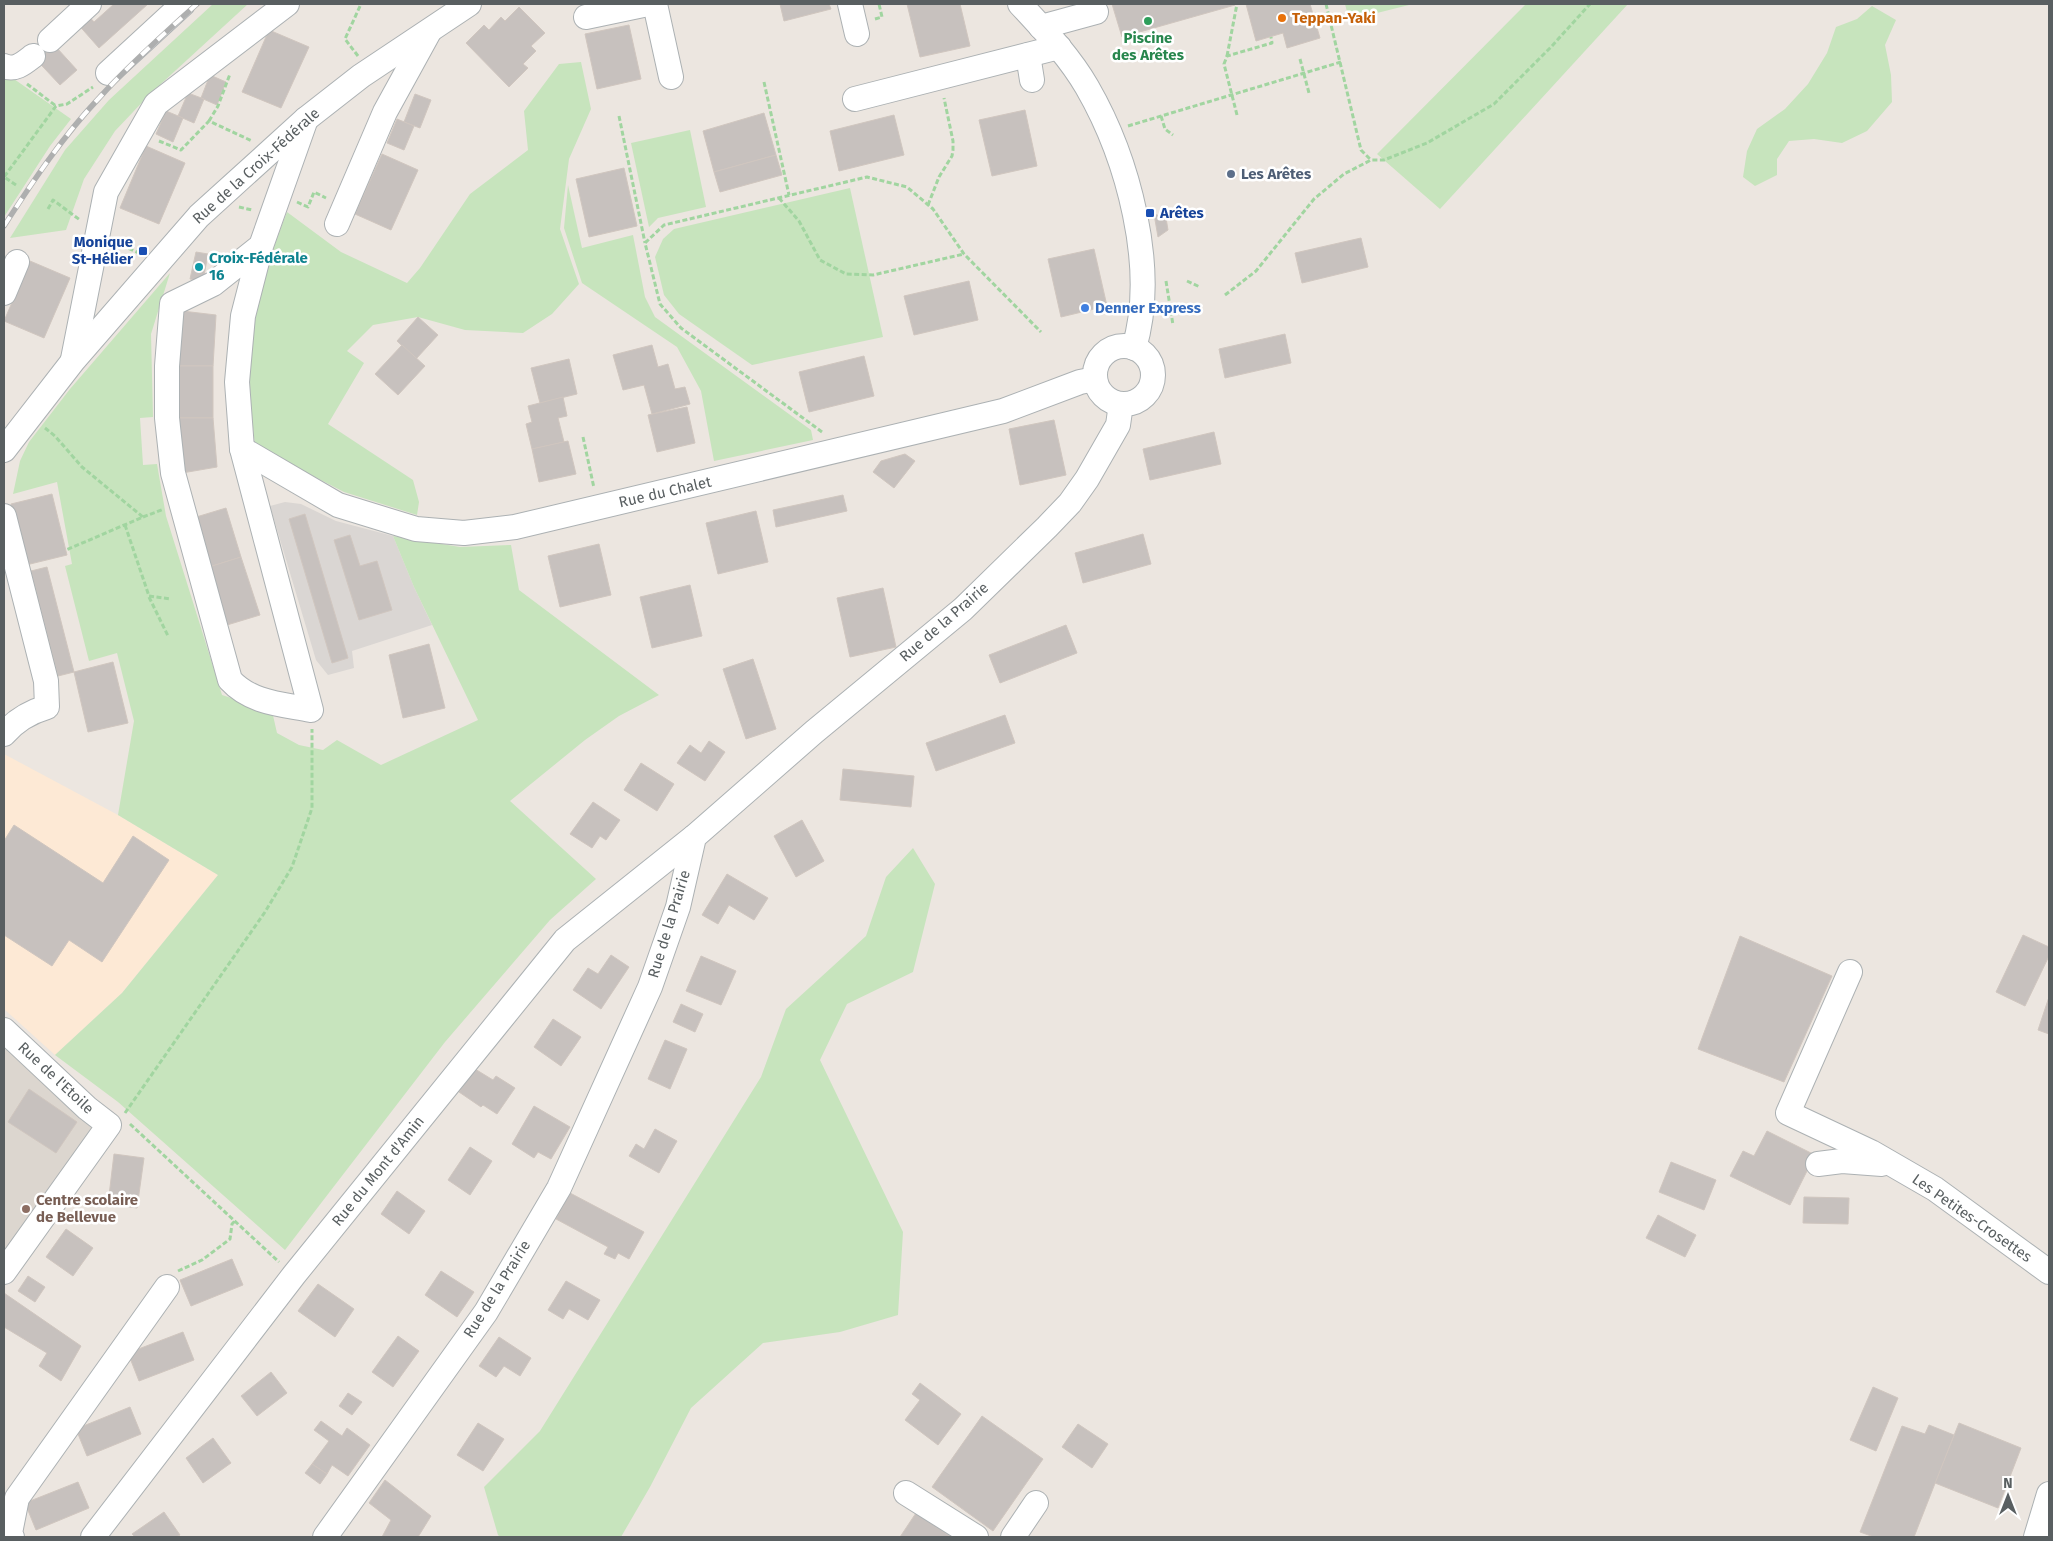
<svg xmlns="http://www.w3.org/2000/svg" width="2053" height="1541" viewBox="0 0 2053 1541" font-family="'Fira Sans',sans-serif">
	<style>
		.commercial { fill: #fde9d5 }
		.industrial { fill: #dad6d3 }
		.education { fill: #dcd6cf }
		.green { fill: #c7e4bd }
		.building { fill: #c7c1be; stroke: #d0c6bf }
		.lines { fill: none; stroke-linecap: round; stroke-linejoin: round }
		.minor-casing { stroke: #acb1b3; stroke-width: 26 }
		.path { stroke: #a1d5a0; stroke-width: 3; stroke-dasharray: 5 2.5; stroke-linecap: butt }
		.minor { stroke: #fff; stroke-width: 24 }
		.rail-casing { stroke: #aeafaf; stroke-width: 5.5 }
		.rail { stroke: #fff; stroke-width: 4; stroke-dasharray: 11; stroke-linecap: butt }
		.food-dot { fill: #e8710a; stroke: #fff; stroke-width: 2 }
		.leisure-dot { fill: #2e9e5b; stroke: #fff; stroke-width: 2 }
		.service-dot { fill: #5c6f8a; stroke: #fff; stroke-width: 2 }
		.transit-dot { fill: #1a4fb4; stroke: #fff; stroke-width: 2 }
		.culture-dot { fill: #0f9aa8; stroke: #fff; stroke-width: 2 }
		.shop-dot { fill: #3f7fe0; stroke: #fff; stroke-width: 2 }
		.education-dot { fill: #8d6e63; stroke: #fff; stroke-width: 2 }
		.labels { text-anchor: middle; stroke-width: 5; stroke-linejoin: round; paint-order: stroke }
		.food-label { font-size: 15px; font-weight: bold; fill: #c56008; stroke: #fff; text-anchor: start }
		.leisure-label { font-size: 15px; font-weight: bold; fill: #27864d; stroke: #fff }
		.street-label { font-size: 15px; fill: #595f61; stroke: #fff }
		.service-label { font-size: 15px; font-weight: bold; fill: #4e5e75; stroke: #fff; text-anchor: start }
		.transit-label { font-size: 15px; font-weight: bold; fill: #164399; stroke: #fff; text-anchor: start }
		.culture-label { font-size: 15px; font-weight: bold; fill: #0d838f; stroke: #fff; text-anchor: start }
		.shop-label { font-size: 15px; font-weight: bold; fill: #366cbe; stroke: #fff; text-anchor: start }
		.education-label { font-size: 15px; font-weight: bold; fill: #785e54; stroke: #fff; text-anchor: start }
	</style>
	<rect width="100%" height="100%" fill="#ece6e0"/>
	<path class="commercial" d="M 4,754 L 118,815 L 218,875 L 122,993 L 55,1055 L 4,1009 Z"/>
	<path class="industrial" d="M 285,502 L 301,504 L 336,521 L 393,536 L 414,587 L 432,625 L 352,651 L 354,668 L 328,675 L 316,660 L 270,506 Z"/>
	<path class="education" d="M 4,1030 L 109,1125 L 4,1272 Z"/>
	<g class="green">
		<path d="M 213,4 L 248,4 L 151,93 L 115,131 L 84,179 L 66,230 L 10,238 L 65,150 L 109,100 Z"/>
		<path d="M 1345,4 L 1413,4 L 1349,20 Z"/>
		<path d="M 1526,4 L 1628,4 L 1440,209 L 1377,154 Z"/>
		<path d="M 1872,6 L 1896,20 L 1885,45 L 1891,75 L 1892,102 L 1867,131 L 1842,143 L 1814,139 L 1789,141 L 1777,159 L 1777,175 L 1755,186 L 1743,177 L 1747,151 L 1757,129 L 1785,109 L 1808,84 L 1827,53 L 1836,27 L 1857,19 Z"/>
		<path d="M 581,62 L 591,109 L 569,159 L 560,229 L 579,284 L 552,314 L 523,333 L 465,330 L 418,317 L 373,325 L 347,351 L 364,363 L 328,424 L 413,480 L 419,502 L 417,515 L 344,492 L 255,446 C 253,425 250,405 250,384 C 248,326 266,265 287,212 L 341,252 L 407,283 L 420,268 L 470,194 L 528,150 L 524,111 L 559,64 Z"/>
		<path d="M 4,72 L 71,119 L 50,146 L 4,217 Z"/>
		<path d="M 690,130 L 706,207 L 658,218 L 649,227 L 631,143 Z"/>
		<path d="M 568,185 L 582,248 L 633,235 L 645,297 L 655,317 L 811,430 L 813,440 L 714,461 L 701,391 L 677,347 L 582,283 L 564,228 Z"/>
		<path d="M 850,188 L 883,337 L 752,365 L 679,314 L 664,295 L 655,257 L 663,239 L 674,229 Z"/>
		<path d="M 170,273 L 151,334 L 153,417 L 140,418 L 143,465 L 157,464 L 166,516 L 222,695 L 272,711 L 277,733 L 299,745 L 323,750 L 337,740 L 381,765 L 478,720 L 414,587 L 393,536 L 460,547 L 511,545 L 519,590 L 659,695 L 619,716 L 585,740 L 510,801 L 596,879 L 550,920 L 445,1042 L 285,1250 L 118,1102 L 55,1055 L 122,993 L 218,875 L 118,815 L 134,721 L 117,653 L 89,661 L 65,566 L 72,564 L 57,482 L 13,494 L 20,461 L 29,442 L 70,389 Z"/>
		<path d="M 913,848 L 935,884 L 913,972 L 847,1004 L 820,1060 L 903,1232 L 898,1315 L 840,1332 L 763,1343 L 691,1408 L 650,1487 L 621,1537 L 500,1537 L 498,1535 L 484,1487 L 540,1431 L 761,1077 L 786,1009 L 866,936 L 886,877 Z"/>
	</g>
	<g class="building">
		<path d="M 114,4 L 148,4 L 99,48 L 76,22 L 86,13 L 94,22 Z"/>
		<path d="M 780,4 L 829,4 L 831,9 L 784,21 Z"/>
		<path d="M 907,4 L 960,4 L 970,46 L 920,57 Z"/>
		<path d="M 1112,4 L 1235,4 L 1235,5 L 1122,37 Z"/>
		<path d="M 1246,4 L 1310,4 L 1320,38 L 1287,48 L 1283,33 L 1256,41 Z"/>
		<path d="M 519,7 L 545,33 L 531,46 L 536,51 L 523,64 L 528,68 L 509,87 L 466,43 L 484,25 L 489,30 L 501,17 L 505,21 Z"/>
		<path d="M 629,25 L 641,79 L 597,89 L 585,34 Z"/>
		<path d="M 269,30 L 309,47 L 281,108 L 242,92 Z"/>
		<path d="M 46,36 L 77,70 L 60,85 L 29,52 Z"/>
		<path d="M 210,75 L 226,82 L 217,105 L 201,98 Z"/>
		<path d="M 188,93 L 204,99 L 194,123 L 178,116 Z"/>
		<path d="M 415,94 L 431,100 L 420,128 L 404,122 Z"/>
		<path d="M 1025,110 L 1037,166 L 992,176 L 979,120 Z"/>
		<path d="M 166,111 L 183,118 L 173,142 L 156,134 Z"/>
		<path d="M 764,113 L 776,155 L 714,172 L 703,131 Z"/>
		<path d="M 894,115 L 904,155 L 839,171 L 830,131 Z"/>
		<path d="M 397,119 L 414,126 L 404,150 L 387,143 Z"/>
		<path d="M 146,146 L 185,163 L 159,224 L 120,208 Z"/>
		<path d="M 382,154 L 418,170 L 391,230 L 355,214 Z"/>
		<path d="M 776,155 L 782,175 L 720,192 L 714,172 Z"/>
		<path d="M 624,168 L 637,226 L 589,237 L 576,179 Z"/>
		<path d="M 1154,214 L 1166,218 L 1168,230 L 1158,237 Z"/>
		<path d="M 1361,238 L 1368,267 L 1302,283 L 1295,253 Z"/>
		<path d="M 1094,249 L 1107,306 L 1061,317 L 1048,259 Z"/>
		<path d="M 196,252 L 208,254 L 203,281 L 190,279 Z"/>
		<path d="M 30,261 L 70,278 L 44,338 L 4,321 Z"/>
		<path d="M 969,281 L 978,320 L 914,335 L 904,296 Z"/>
		<path d="M 182,311 L 216,315 L 213,366 L 177,366 Z"/>
		<path d="M 418,317 L 438,335 L 416,359 L 397,341 Z"/>
		<path d="M 1285,334 L 1291,363 L 1225,378 L 1219,349 Z"/>
		<path d="M 402,345 L 425,366 L 398,395 L 375,374 Z"/>
		<path d="M 652,345 L 658,367 L 668,364 L 675,389 L 685,387 L 690,404 L 652,414 L 644,385 L 623,390 L 613,355 Z"/>
		<path d="M 864,356 L 874,396 L 809,412 L 799,372 Z"/>
		<path d="M 569,359 L 577,394 L 540,403 L 531,368 Z"/>
		<rect x="177" y="366" width="36" height="52"/>
		<path d="M 563,397 L 567,416 L 558,418 L 564,442 L 532,449 L 526,424 L 532,422 L 528,406 Z"/>
		<path d="M 687,407 L 695,443 L 657,452 L 648,415 Z"/>
		<path d="M 177,418 L 213,418 L 217,467 L 182,473 Z"/>
		<path d="M 1054,420 L 1066,475 L 1020,485 L 1009,429 Z"/>
		<path d="M 1214,432 L 1221,464 L 1150,480 L 1143,449 Z"/>
		<path d="M 568,441 L 576,474 L 539,482 L 532,449 Z"/>
		<path d="M 905,454 L 915,461 L 894,488 L 873,472 L 881,461 Z"/>
		<path d="M 52,494 L 67,555 L 26,565 L 11,504 Z"/>
		<path d="M 843,495 L 847,511 L 776,527 L 773,510 Z"/>
		<path d="M 226,508 L 241,557 L 209,567 L 193,518 Z"/>
		<path d="M 756,511 L 768,562 L 718,574 L 706,523 Z"/>
		<path d="M 305,514 L 348,658 L 332,663 L 289,519 Z"/>
		<path d="M 1143,534 L 1151,564 L 1083,583 L 1075,553 Z"/>
		<path d="M 350,535 L 360,566 L 377,561 L 392,610 L 359,620 L 334,540 Z"/>
		<path d="M 599,544 L 611,595 L 560,607 L 548,556 Z"/>
		<path d="M 241,557 L 260,615 L 227,625 L 209,567 Z"/>
		<path d="M 47,567 L 74,672 L 58,676 L 31,571 Z"/>
		<path d="M 690,585 L 702,636 L 652,648 L 640,597 Z"/>
		<path d="M 883,588 L 896,647 L 850,657 L 837,598 Z"/>
		<path d="M 1066,625 L 1077,653 L 1000,683 L 989,655 Z"/>
		<path d="M 429,644 L 445,708 L 403,718 L 389,655 Z"/>
		<path d="M 753,659 L 776,729 L 746,739 L 723,669 Z"/>
		<path d="M 113,662 L 128,723 L 88,732 L 74,672 Z"/>
		<path d="M 1005,715 L 1015,743 L 936,771 L 926,743 Z"/>
		<path d="M 709,741 L 725,752 L 705,781 L 677,763 L 690,745 L 701,753 Z"/>
		<path d="M 641,763 L 674,784 L 657,811 L 624,790 Z"/>
		<path d="M 843,769 L 914,776 L 911,807 L 840,800 Z"/>
		<path d="M 593,802 L 620,820 L 606,840 L 600,836 L 592,848 L 570,834 Z"/>
		<path d="M 802,820 L 824,861 L 796,877 L 774,836 Z"/>
		<path d="M 14,825 L 103,883 L 133,836 L 169,860 L 102,962 L 69,940 L 52,966 L 4,935 L 4,841 Z"/>
		<path d="M 727,874 L 768,898 L 754,920 L 729,905 L 718,924 L 702,915 Z"/>
		<path d="M 2023,935 L 2049,947 L 2049,956 L 2025,1006 L 1996,992 Z"/>
		<path d="M 1740,936 L 1832,976 L 1784,1082 L 1698,1049 Z"/>
		<path d="M 611,955 L 629,967 L 601,1009 L 573,990 L 588,968 L 598,974 Z"/>
		<path d="M 701,956 L 736,971 L 721,1005 L 686,991 Z"/>
		<path d="M 2049,997 L 2049,1034 L 2038,1030 Z"/>
		<path d="M 681,1004 L 703,1014 L 695,1032 L 673,1022 Z"/>
		<path d="M 553,1019 L 581,1037 L 561,1066 L 534,1047 Z"/>
		<path d="M 665,1040 L 687,1049 L 670,1089 L 648,1079 Z"/>
		<path d="M 475,1069 L 493,1080 L 496,1076 L 515,1088 L 497,1114 L 483,1105 L 481,1107 L 459,1092 Z"/>
		<path d="M 29,1089 L 77,1122 L 56,1153 L 8,1122 Z"/>
		<path d="M 534,1106 L 570,1127 L 551,1159 L 538,1152 L 534,1158 L 512,1144 Z"/>
		<path d="M 655,1129 L 677,1141 L 659,1173 L 629,1156 L 636,1144 L 644,1149 Z"/>
		<path d="M 1767,1131 L 1815,1155 L 1790,1205 L 1730,1176 L 1743,1151 L 1754,1156 Z"/>
		<path d="M 470,1147 L 492,1161 L 470,1195 L 448,1180 Z"/>
		<path d="M 114,1154 L 144,1158 L 137,1208 L 108,1204 Z"/>
		<path d="M 1671,1162 L 1716,1180 L 1704,1210 L 1659,1192 Z"/>
		<path d="M 397,1191 L 425,1211 L 409,1234 L 381,1214 Z"/>
		<path d="M 570,1193 L 644,1232 L 629,1259 L 618,1253 L 615,1259 L 604,1254 L 608,1247 L 556,1219 Z"/>
		<path d="M 1804,1197 L 1849,1198 L 1848,1224 L 1803,1223 Z"/>
		<path d="M 1658,1215 L 1696,1235 L 1685,1257 L 1646,1238 Z"/>
		<path d="M 66,1229 L 93,1248 L 73,1276 L 46,1257 Z"/>
		<path d="M 232,1259 L 243,1285 L 191,1306 L 180,1280 Z"/>
		<path d="M 441,1271 L 474,1292 L 457,1317 L 425,1295 Z"/>
		<path d="M 28,1276 L 45,1287 L 35,1302 L 18,1291 Z"/>
		<path d="M 566,1281 L 600,1300 L 588,1320 L 569,1309 L 563,1319 L 548,1310 Z"/>
		<path d="M 318,1284 L 354,1309 L 335,1337 L 298,1311 Z"/>
		<path d="M 4,1293 L 81,1346 L 61,1381 L 39,1366 L 47,1353 L 4,1327 Z"/>
		<path d="M 183,1332 L 194,1360 L 139,1381 L 128,1353 Z"/>
		<path d="M 398,1336 L 419,1351 L 393,1387 L 372,1372 Z"/>
		<path d="M 499,1337 L 531,1358 L 520,1376 L 504,1366 L 496,1377 L 479,1366 Z"/>
		<path d="M 271,1372 L 287,1393 L 257,1416 L 241,1396 Z"/>
		<path d="M 920,1383 L 961,1414 L 938,1445 L 905,1420 L 920,1400 L 912,1394 Z"/>
		<path d="M 1873,1387 L 1898,1398 L 1876,1451 L 1850,1440 Z"/>
		<path d="M 348,1393 L 362,1402 L 352,1415 L 339,1406 Z"/>
		<path d="M 130,1407 L 141,1434 L 87,1456 L 76,1429 Z"/>
		<path d="M 982,1416 L 1043,1459 L 993,1531 L 932,1487 Z"/>
		<path d="M 321,1421 L 342,1436 L 347,1428 L 370,1445 L 348,1476 L 332,1465 L 327,1474 L 312,1464 L 329,1441 L 314,1430 Z"/>
		<path d="M 478,1423 L 504,1439 L 483,1471 L 457,1455 Z"/>
		<path d="M 1959,1423 L 2021,1448 L 1998,1508 L 1935,1483 Z"/>
		<path d="M 1078,1424 L 1108,1444 L 1092,1468 L 1062,1447 Z"/>
		<path d="M 1929,1425 L 1954,1435 L 1914,1537 L 1874,1537 L 1860,1532 L 1902,1426 L 1925,1434 Z"/>
		<path d="M 213,1438 L 231,1463 L 203,1483 L 186,1458 Z"/>
		<path d="M 312,1464 L 327,1474 L 320,1484 L 305,1473 Z"/>
		<path d="M 385,1480 L 431,1516 L 418,1537 L 382,1537 L 391,1520 L 369,1503 Z"/>
		<path d="M 78,1482 L 89,1508 L 36,1530 L 25,1503 Z"/>
		<path d="M 164,1512 L 180,1535 L 176,1537 L 135,1537 L 132,1534 Z"/>
		<path d="M 916,1513 L 951,1537 L 900,1537 Z"/>
	</g>
	<g class="lines">
		<defs>
			<g id="minor">
				<path d="M 655,4 L 671,77"/>
				<path d="M 850,4 L 857,34"/>
				<path d="M 1020,4 C 1044,30 1069,56 1087,87 C 1128,158 1158,268 1134,348"/>
				<path d="M 586,17 L 648,4"/>
				<path d="M 1041,27 L 1096,12"/>
				<path d="M 50,40 L 89,4"/>
				<path d="M 1028,55 L 1032,80"/>
				<path d="M 4,66 C 15,71 24,63 33,56"/>
				<path d="M 108,73 L 183,4"/>
				<path d="M 855,99 L 1059,47"/>
				<path d="M 337,224 L 385,112 L 429,32"/>
				<path d="M 261,246 L 213,284 L 172,304 L 167,366 L 167,418 L 173,473 L 230,680 C 251,703 281,704 311,710 L 242,449 L 237,382 L 243,316 L 261,246 L 306,119"/>
				<path d="M 4,293 L 17,262"/>
				<circle cx="1124" cy="375" r="29"/>
				<path d="M 73,359 L 106,192 L 156,104 L 287,4"/>
				<path d="M 242,449 L 338,505 L 416,529 L 464,533 L 515,527 L 1003,411 L 1080,382 L 1095,379"/>
				<path d="M 4,450 L 73,361 L 199,216 L 306,119 L 361,76 L 469,4"/>
				<path d="M 4,516 L 46,681 L 47,707 C 30,712 16,720 4,734"/>
				<path d="M 1850,972 L 1788,1113 L 1871,1152 L 1935,1189 L 2049,1272"/>
				<path d="M 4,1030 L 87,1108 L 109,1125 L 4,1272"/>
				<path d="M 1818,1164 L 1842,1161 L 1882,1164"/>
				<path d="M 906,1493 L 976,1537"/>
				<path d="M 12,1537 L 10,1533 L 17,1498 L 167,1287"/>
				<path d="M 93,1537 L 294,1275 L 565,940 L 694,837"/>
				<path d="M 325,1537 L 486,1312 L 559,1188 L 650,987 L 678,907 L 694,837 L 814,732 L 963,609 L 1047,527 L 1070,503 L 1087,479 L 1118,425 L 1121,404"/>
				<path d="M 1013,1537 L 1036,1503"/>
				<path d="M 2036,1537 L 2049,1494"/>
			</g>
		</defs>
		<use href="#minor" class="minor-casing"/>
		<g class="path">
			<path d="M 1326,4 L 1361,150 L 1371,160"/>
			<path d="M 875,19 L 882,17 L 879,4"/>
			<path d="M 358,56 L 345,39 L 361,4"/>
			<path d="M 1227,56 L 1237,4"/>
			<path d="M 1300,59 L 1309,93"/>
			<path d="M 764,82 L 789,195"/>
			<path d="M 27,84 L 56,106"/>
			<path d="M 1237,115 L 1224,64 L 1227,56 L 1272,43 L 1271,37"/>
			<path d="M 619,116 L 645,243"/>
			<path d="M 1161,116 L 1165,129 L 1173,135"/>
			<path d="M 209,121 L 218,106 L 230,74"/>
			<path d="M 1128,126 L 1341,62"/>
			<path d="M 159,141 L 181,150 L 209,121 L 252,141"/>
			<path d="M 16,185 L 4,177 L 56,106 L 67,104 L 93,87"/>
			<path d="M 779,198 L 799,221 L 820,260 L 846,274 L 873,275 L 964,254"/>
			<path d="M 297,202 L 308,207 L 314,192 L 326,198"/>
			<path d="M 928,205 L 939,177 L 952,156 L 953,150 L 953,141 L 944,98"/>
			<path d="M 239,207 L 252,210"/>
			<path d="M 48,209 L 53,200 L 80,220"/>
			<path d="M 115,242 L 141,254"/>
			<path d="M 1166,281 L 1173,325"/>
			<path d="M 1187,281 L 1200,287"/>
			<path d="M 1225,295 L 1256,271 L 1314,199 L 1344,174 L 1371,160 L 1384,160 L 1427,143 L 1494,104 L 1551,47 L 1590,4"/>
			<path d="M 45,428 L 55,436 L 82,467 L 143,517 L 66,550"/>
			<path d="M 822,432 L 681,328 L 660,304 L 645,243 L 664,225 L 867,177 L 907,187 L 933,209 L 964,254 L 1041,332"/>
			<path d="M 583,437 L 594,488"/>
			<path d="M 143,517 L 164,509"/>
			<path d="M 125,525 L 149,596 L 171,599"/>
			<path d="M 149,597 L 168,636"/>
			<path d="M 125,1113 L 265,912 L 292,867 L 312,808 L 312,729"/>
			<path d="M 130,1124 L 279,1262"/>
			<path d="M 178,1271 L 202,1260 L 230,1239 L 232,1224 L 235,1221"/>
		</g>
		<use href="#minor" class="minor"/>
		<defs>
			<path id="rail" d="M 4,226 C 33,181 63,136 100,97 C 130,64 164,34 197,4"/>
		</defs>
		<use href="#rail" class="rail-casing"/>
		<use href="#rail" class="rail"/>
	</g>
	<circle class="food-dot" cx="1282" cy="18" r="5"/>
	<circle class="leisure-dot" cx="1148" cy="21" r="5"/>
	<circle class="service-dot" cx="1231" cy="174" r="5"/>
	<g class="transit-dot">
		<rect x="1145" y="208" width="10" height="10" rx="2.5"/>
		<rect x="138" y="246" width="10" height="10" rx="2.5"/>
	</g>
	<circle class="culture-dot" cx="199" cy="267" r="5"/>
	<circle class="shop-dot" cx="1085" cy="308" r="5"/>
	<circle class="education-dot" cx="26" cy="1209" r="5"/>
	<g class="labels">
		<g class="food-label">
			<text x="1292" y="23">Teppan-Yaki</text>
		</g>
		<g class="leisure-label">
			<text x="1148" y="43">Piscine<tspan x="1148" dy="17">des Arêtes</tspan></text>
		</g>
		<g class="street-label">
			<text transform="translate(256 166) rotate(-42)" y="5">Rue de la Croix-Fédérale</text>
			<text transform="translate(665 492) rotate(-13)" y="5">Rue du Chalet</text>
			<text transform="translate(944 622) rotate(-41)" y="5">Rue de la Prairie</text>
			<text transform="translate(669 924) rotate(-73)" y="5">Rue de la Prairie</text>
			<text transform="translate(56 1078) rotate(43)" y="5">Rue de l'Etoile</text>
			<text transform="translate(378 1171) rotate(-51)" y="5">Rue du Mont d'Amin</text>
			<text transform="translate(1972 1218) rotate(35)" y="5">Les Petites-Crosettes</text>
			<text transform="translate(497 1289) rotate(-58)" y="5">Rue de la Prairie</text>
		</g>
		<g class="service-label">
			<text x="1241" y="179">Les Arêtes</text>
		</g>
		<g class="transit-label">
			<text x="1160" y="218">Arêtes</text>
			<text x="133" y="247" text-anchor="end">Monique<tspan x="133" dy="17">St-Hélier</tspan></text>
		</g>
		<g class="culture-label">
			<text x="209" y="263">Croix-Fédérale<tspan x="209" dy="17">16</tspan></text>
		</g>
		<g class="shop-label">
			<text x="1095" y="313">Denner Express</text>
		</g>
		<g class="education-label">
			<text x="36" y="1205">Centre scolaire<tspan x="36" dy="17">de Bellevue</tspan></text>
		</g>
	</g>
	<rect width="2053" height="1541" fill="none" stroke="#595f61" stroke-width="10"/>
	<g transform="translate(2008 1496)" stroke="#ffffff" stroke-width="4" paint-order="stroke">
	<path d="M0-4L9 19L0 12L-9 19Z" fill="#595f61"/>
	<text y="-8" font-size="14" font-weight="bold" text-anchor="middle" fill="#595f61">N</text>
	</g>
</svg>
